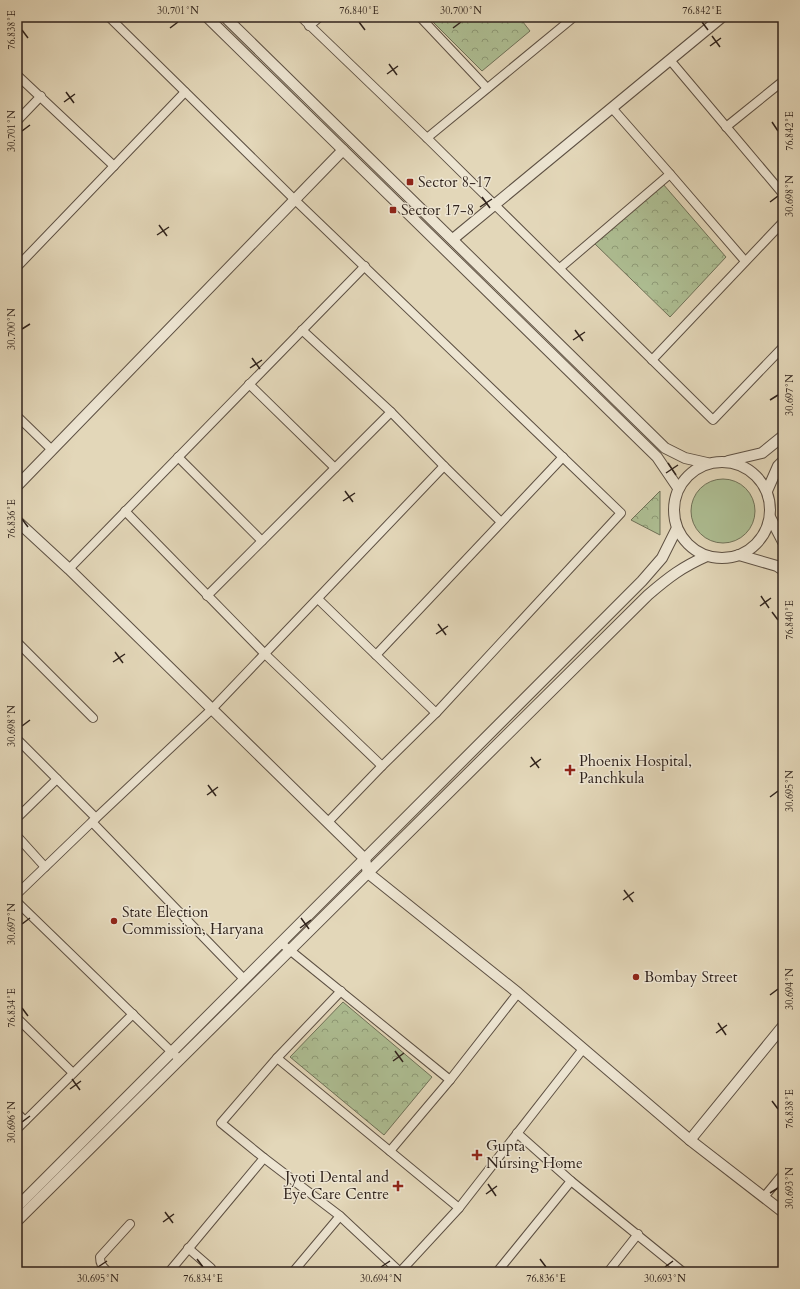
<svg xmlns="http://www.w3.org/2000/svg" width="800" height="1289" viewBox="0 0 800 1289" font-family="Cardo,serif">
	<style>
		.green { fill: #aebf94; stroke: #6f7158 }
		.park { fill: url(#park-crowns); stroke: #6f7158 }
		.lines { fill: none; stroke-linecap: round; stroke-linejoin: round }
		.minor-casing { stroke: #5d5043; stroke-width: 10 }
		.tertiary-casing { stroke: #5d5043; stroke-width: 12 }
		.minor { stroke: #ede5d2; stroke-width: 8 }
		.tertiary { stroke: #ede5d2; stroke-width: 10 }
		.ticks { fill: none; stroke: #30231c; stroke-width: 1.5 }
		.poi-dot { fill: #8f2418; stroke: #ede5d2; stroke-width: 1.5 }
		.labels { text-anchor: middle; stroke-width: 3; stroke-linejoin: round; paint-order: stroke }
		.poi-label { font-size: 15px; fill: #30231c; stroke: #ede5d2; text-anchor: start }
		.neatline { fill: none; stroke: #30231c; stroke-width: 1.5 }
		.ticks-label { font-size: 10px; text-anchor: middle; fill: #30231c }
	</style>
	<defs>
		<pattern id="park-crowns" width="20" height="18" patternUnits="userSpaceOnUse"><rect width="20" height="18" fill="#aebf94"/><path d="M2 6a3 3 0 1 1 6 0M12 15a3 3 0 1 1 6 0" fill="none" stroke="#8e9b78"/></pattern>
	</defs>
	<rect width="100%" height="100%" fill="#e3d7b9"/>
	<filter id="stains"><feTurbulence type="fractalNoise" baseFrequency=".005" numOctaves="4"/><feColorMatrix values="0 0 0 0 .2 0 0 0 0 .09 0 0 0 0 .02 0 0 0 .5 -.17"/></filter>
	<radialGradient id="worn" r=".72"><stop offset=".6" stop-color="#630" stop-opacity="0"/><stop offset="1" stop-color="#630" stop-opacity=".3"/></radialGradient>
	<circle class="green" cx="723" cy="511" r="32"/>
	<g class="park">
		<path d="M 428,17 L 519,17 L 530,31 L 482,71 Z"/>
		<path d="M 663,184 L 726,257 L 670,317 L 594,243 Z"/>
		<path d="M 660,491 L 660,535 L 631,520 Z"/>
		<path d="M 343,1002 L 432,1077 L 384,1135 L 290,1057 Z"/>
	</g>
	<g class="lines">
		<defs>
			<g id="minor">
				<path d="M 109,17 L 295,200 L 621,513 L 436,713 L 382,766 L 328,822"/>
				<path d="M 301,17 L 427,138 L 713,420 L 783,347"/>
				<path d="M 420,17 L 487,88"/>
				<path d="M 309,26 L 320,17"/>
				<path d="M 670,60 L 783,194"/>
				<path d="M 17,75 L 114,166"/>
				<path d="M 612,108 L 670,174 L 745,261"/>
				<path d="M 17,121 L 41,96"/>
				<path d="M 726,127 L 783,81"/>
				<path d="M 427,138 L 574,17"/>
				<path d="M 17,267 L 185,92"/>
				<path d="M 560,268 L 670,174"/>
				<path d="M 302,330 L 391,412 L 444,466 L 501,522"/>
				<path d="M 652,360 L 783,222"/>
				<path d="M 249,384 L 335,468"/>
				<path d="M 17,416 L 52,450"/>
				<path d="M 178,457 L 262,541"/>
				<path d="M 125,511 L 266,655 L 382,766"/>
				<path d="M 69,569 L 365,266"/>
				<path d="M 207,596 L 391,412"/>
				<path d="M 318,599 L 436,713"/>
				<path d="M 17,642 L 93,718"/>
				<path d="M 376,655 L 563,457"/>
				<path d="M 17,739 L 96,818 L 17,894"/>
				<path d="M 17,818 L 57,779"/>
				<path d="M 96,818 L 212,709 L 444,466"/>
				<path d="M 92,822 L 244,979"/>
				<path d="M 17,836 L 45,867"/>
				<path d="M 17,902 L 180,1060"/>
				<path d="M 281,943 L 450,1080"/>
				<path d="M 341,991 L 277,1058 L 221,1123 L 264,1158 L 340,1216 L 400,1272"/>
				<path d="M 17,1018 L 73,1073"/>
				<path d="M 277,1058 L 459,1208"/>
				<path d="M 17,1113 L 25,1121"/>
				<path d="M 17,1129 L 133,1014"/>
				<path d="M 517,1133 L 571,1181 L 683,1272"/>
				<path d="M 390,1151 L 450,1080 L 518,993"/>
				<path d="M 764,1197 L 783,1174"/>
				<path d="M 188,1248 L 211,1268"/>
				<path d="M 108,1272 C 103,1267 100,1265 100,1257 L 130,1224"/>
				<path d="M 169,1272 L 264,1158"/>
				<path d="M 293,1272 L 340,1216"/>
				<path d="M 400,1272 L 459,1208 L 583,1049"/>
				<path d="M 497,1272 L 571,1181"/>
				<path d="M 608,1272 L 638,1234"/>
			</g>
			<g id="tertiary">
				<path d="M 207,17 L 657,457 L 678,488"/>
				<path d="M 225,17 L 665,448 L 685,458 L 707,463"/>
				<path d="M 453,239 L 722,17"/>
				<path d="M 728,461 L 762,453 L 783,436"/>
				<circle cx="722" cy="510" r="48"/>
				<path d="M 17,486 L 343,150"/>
				<path d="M 767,491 L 778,466 L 783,461"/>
				<path d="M 770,517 L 783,542"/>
				<path d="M 17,521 L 69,569 L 365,859 L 368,873 L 518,993 L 690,1140 L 783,1212"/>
				<path d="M 739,555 L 777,566 L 783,570"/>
				<path d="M 690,1140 L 783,1026"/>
				<path d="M 17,1207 L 642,581 L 662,558 L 677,528"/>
				<path d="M 17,1221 L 648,595 C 669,577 682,567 707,556"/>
			</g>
		</defs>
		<use href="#minor" class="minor-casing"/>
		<use href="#tertiary" class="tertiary-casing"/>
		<use href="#minor" class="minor"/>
		<use href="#tertiary" class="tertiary"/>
	</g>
	<path class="ticks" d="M 359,22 L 365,30M 702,22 L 708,30M 170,28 L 178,22M 453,28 L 461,22M 22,30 L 28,38M 712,36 L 720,47M 710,46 L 721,38M 389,64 L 397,75M 387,74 L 398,66M 66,92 L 74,103M 64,102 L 75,94M 772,122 L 778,131M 22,131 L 30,125M 482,197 L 490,208M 770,202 L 778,196M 480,207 L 492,199M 159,225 L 167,236M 157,235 L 169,227M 22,329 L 30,324M 575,330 L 583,341M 573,340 L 585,332M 252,358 L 260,369M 250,368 L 262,360M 770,400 L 778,395M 668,463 L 676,475M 666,473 L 678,465M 345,491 L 353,502M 343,501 L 355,493M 22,519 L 28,527M 761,596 L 769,608M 760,606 L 771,598M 772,612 L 778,620M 438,624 L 446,635M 436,634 L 448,626M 115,652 L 123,663M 113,662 L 125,654M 22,726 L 30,720M 531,757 L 539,768M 530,767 L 541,759M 208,785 L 216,796M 207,795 L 218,787M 770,797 L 778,791M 624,890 L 633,902M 623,900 L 634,892M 301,918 L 309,929M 22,924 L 30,918M 300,928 L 311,920M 770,995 L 778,989M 22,1008 L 28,1016M 718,1023 L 726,1035M 716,1033 L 727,1025M 395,1051 L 403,1062M 393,1061 L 404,1053M 72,1079 L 80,1090M 70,1089 L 81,1081M 772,1101 L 778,1109M 22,1122 L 30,1116M 488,1184 L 496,1196M 770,1193 L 778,1188M 486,1194 L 497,1186M 165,1212 L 173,1223M 163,1222 L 174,1214M 197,1259 L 203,1267M 540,1259 L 546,1267M 98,1267 L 107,1261M 381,1267 L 390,1261M 665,1267 L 673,1261"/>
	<g class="poi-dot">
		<rect x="406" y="178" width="8" height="8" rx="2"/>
		<rect x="389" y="206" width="8" height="8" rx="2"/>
		<path d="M568 764h4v4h4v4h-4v4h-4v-4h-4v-4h4z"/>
		<circle cx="114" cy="921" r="4"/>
		<circle cx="636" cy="977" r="4"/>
		<path d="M475 1149h4v4h4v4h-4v4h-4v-4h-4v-4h4z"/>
		<path d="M396 1180h4v4h4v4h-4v4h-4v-4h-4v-4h4z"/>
	</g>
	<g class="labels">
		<g class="poi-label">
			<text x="418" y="187">Sector 8-17</text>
			<text x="401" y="215">Sector 17-8</text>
			<text x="579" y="766">Phoenix Hospital,<tspan x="579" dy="17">Panchkula</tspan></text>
			<text x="122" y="917">State Election<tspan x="122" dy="17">Commission, Haryana</tspan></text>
			<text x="644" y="982">Bombay Street</text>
			<text x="486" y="1151">Gupta<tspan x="486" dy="17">Nursing Home</tspan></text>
			<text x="389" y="1182" text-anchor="end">Jyoti Dental and<tspan x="389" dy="17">Eye Care Centre</tspan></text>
		</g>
	</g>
	<rect width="800" height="1289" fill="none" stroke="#e3d7b9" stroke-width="44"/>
	<rect x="22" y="22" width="756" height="1245" class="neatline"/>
	<g class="ticks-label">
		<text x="178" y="14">30.701°N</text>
		<text x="359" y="14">76.840°E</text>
		<text x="461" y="14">30.700°N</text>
		<text x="702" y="14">76.842°E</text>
		<text transform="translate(11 30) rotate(-90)" y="4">76.838°E</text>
		<text transform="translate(789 131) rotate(-90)" y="4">76.842°E</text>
		<text transform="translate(11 131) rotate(-90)" y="4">30.701°N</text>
		<text transform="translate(789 196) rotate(-90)" y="4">30.698°N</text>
		<text transform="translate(11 329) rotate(-90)" y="4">30.700°N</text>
		<text transform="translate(789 395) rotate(-90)" y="4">30.697°N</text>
		<text transform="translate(11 519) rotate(-90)" y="4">76.836°E</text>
		<text transform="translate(789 620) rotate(-90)" y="4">76.840°E</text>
		<text transform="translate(11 726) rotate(-90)" y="4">30.698°N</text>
		<text transform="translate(789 791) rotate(-90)" y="4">30.695°N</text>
		<text transform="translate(11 924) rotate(-90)" y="4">30.697°N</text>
		<text transform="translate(789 989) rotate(-90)" y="4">30.694°N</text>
		<text transform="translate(11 1008) rotate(-90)" y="4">76.834°E</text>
		<text transform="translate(789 1109) rotate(-90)" y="4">76.838°E</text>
		<text transform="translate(11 1122) rotate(-90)" y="4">30.696°N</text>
		<text transform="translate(789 1188) rotate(-90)" y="4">30.693°N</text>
		<text x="98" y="1282">30.695°N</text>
		<text x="203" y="1282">76.834°E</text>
		<text x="381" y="1282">30.694°N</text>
		<text x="546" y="1282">76.836°E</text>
		<text x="665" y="1282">30.693°N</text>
	</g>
	<rect width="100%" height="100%" filter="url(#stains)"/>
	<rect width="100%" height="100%" fill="url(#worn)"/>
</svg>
